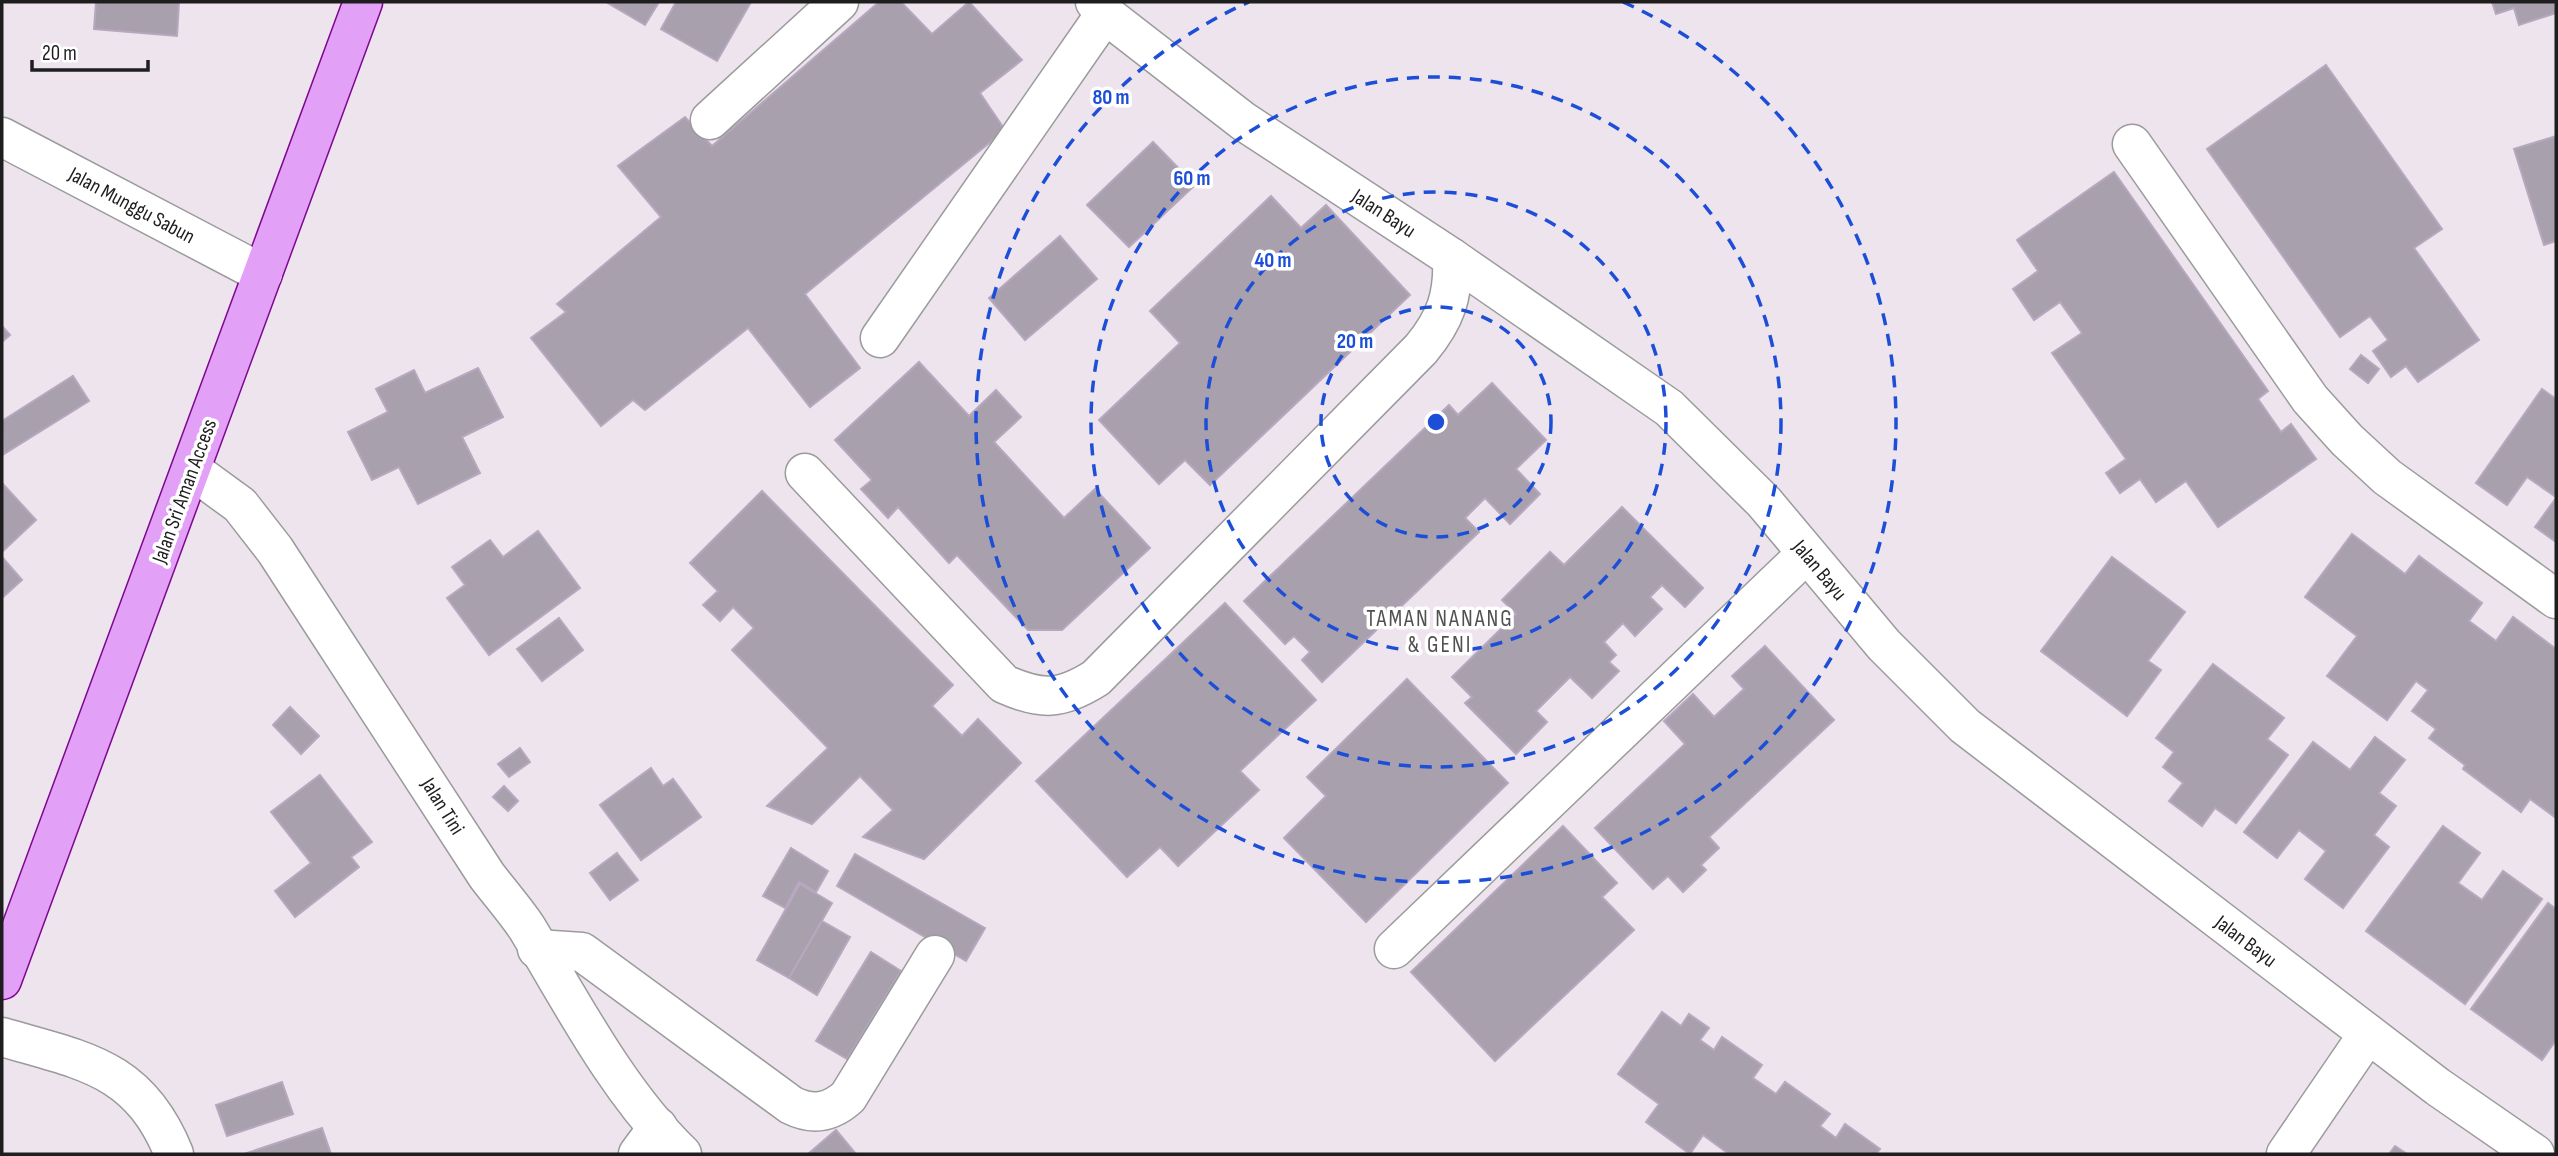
<svg xmlns="http://www.w3.org/2000/svg" width="2558" height="1156" viewBox="0 0 2558 1156" font-family="'Sofia Sans Condensed',sans-serif">
	<style>
		.building { fill: #a8a0ad; stroke: #b7a7bf; stroke-width: 2 }
		.lines { fill: none; stroke-linecap: round; stroke-linejoin: round }
		.minor-casing { stroke: #9b9b9b; stroke-width: 41 }
		.major-casing { stroke: #7e0790; stroke-width: 41 }
		.minor { stroke: #fff; stroke-width: 38 }
		.major { stroke: #e3a0f7; stroke-width: 38 }
		.ring { fill: none; stroke: #1d4ed8; stroke-width: 3.5; stroke-dasharray: 12 9 }
		.labels { text-anchor: middle; stroke-width: 7; stroke-linejoin: round; paint-order: stroke }
		.street-label { font-size: 21px; fill: #1e1e1e; stroke: #fff }
		.neighbourhood-label { font-size: 23px; letter-spacing: 2px; fill: #515151; stroke: #fff }
		.centre { fill: #1d4ed8; stroke: #fff; stroke-width: 3.5 }
		.ring-label { font-size: 21px; text-anchor: middle; font-weight: bold; fill: #1d4ed8; stroke: #fff; stroke-width: 7; stroke-linejoin: round; paint-order: stroke }
	</style>
	<rect width="100%" height="100%" fill="#ede4ee"/>
	<g class="building">
		<path d="M 96,2 L 179,2 L 177,36 L 94,29 Z"/>
		<path d="M 606,2 L 659,2 L 645,25 Z"/>
		<path d="M 676,2 L 751,2 L 717,61 L 661,29 Z"/>
		<path d="M 879,2 L 901,2 L 932,34 L 969,2 L 1022,60 L 980,93 L 1005,130 L 805,294 L 860,368 L 810,407 L 748,328 L 645,410 L 633,400 L 601,426 L 531,338 L 566,312 L 557,304 L 661,217 L 618,166 L 685,117 L 712,146 Z"/>
		<path d="M 2492,2 L 2554,2 L 2556,13 L 2519,25 L 2514,8 L 2496,14 Z"/>
		<path d="M 2326,65 L 2442,229 L 2414,248 L 2479,340 L 2418,382 L 2406,366 L 2391,377 L 2373,351 L 2388,340 L 2370,316 L 2340,337 L 2207,149 Z"/>
		<path d="M 2556,136 L 2556,241 L 2544,245 L 2514,149 Z"/>
		<path d="M 1153,142 L 1195,185 L 1129,247 L 1087,205 Z"/>
		<path d="M 2114,172 L 2268,391 L 2258,399 L 2281,432 L 2291,424 L 2316,459 L 2218,527 L 2186,481 L 2156,502 L 2140,479 L 2120,493 L 2106,473 L 2126,459 L 2052,353 L 2082,333 L 2060,302 L 2034,320 L 2013,289 L 2038,271 L 2017,240 Z"/>
		<path d="M 1271,196 L 1301,228 L 1326,205 L 1410,295 L 1210,485 L 1185,460 L 1159,484 L 1099,420 L 1180,343 L 1150,311 Z"/>
		<path d="M 1060,236 L 1097,279 L 1025,340 L 989,298 Z"/>
		<path d="M 2,326 L 10,335 L 2,342 Z"/>
		<path d="M 2361,355 L 2379,369 L 2368,383 L 2350,369 Z"/>
		<path d="M 919,362 L 969,416 L 996,390 L 1021,417 L 994,442 L 1064,518 L 1095,489 L 1150,548 L 1062,630 L 1028,630 L 957,555 L 949,563 L 898,507 L 888,518 L 861,489 L 872,480 L 835,440 Z"/>
		<path d="M 478,368 L 503,417 L 462,437 L 480,473 L 418,504 L 399,467 L 372,480 L 348,432 L 388,412 L 376,389 L 414,370 L 425,393 Z"/>
		<path d="M 73,376 L 89,401 L 4,454 L 2,421 Z"/>
		<path d="M 1492,383 L 1546,440 L 1516,469 L 1540,494 L 1510,524 L 1485,498 L 1465,518 L 1479,532 L 1322,682 L 1302,660 L 1310,652 L 1294,636 L 1285,644 L 1244,601 L 1449,405 L 1458,415 Z"/>
		<path d="M 2542,389 L 2556,399 L 2556,497 L 2527,477 L 2507,505 L 2476,483 Z"/>
		<path d="M 2,483 L 36,520 L 2,552 Z"/>
		<path d="M 762,491 L 953,685 L 932,706 L 962,736 L 978,719 L 1021,763 L 924,859 L 863,837 L 893,810 L 860,776 L 812,824 L 767,806 L 828,748 L 732,650 L 754,628 L 733,607 L 720,621 L 703,605 L 718,591 L 690,563 Z"/>
		<path d="M 2556,498 L 2556,542 L 2535,527 Z"/>
		<path d="M 1622,507 L 1703,588 L 1685,607 L 1662,585 L 1650,597 L 1662,609 L 1635,636 L 1623,623 L 1604,642 L 1616,655 L 1609,662 L 1619,671 L 1592,698 L 1570,677 L 1536,711 L 1547,722 L 1516,754 L 1465,703 L 1472,697 L 1452,677 L 1516,614 L 1502,600 L 1550,552 L 1564,565 Z"/>
		<path d="M 538,531 L 580,588 L 489,655 L 447,598 L 465,585 L 452,567 L 490,540 L 503,557 Z"/>
		<path d="M 2352,534 L 2405,574 L 2419,556 L 2482,603 L 2469,621 L 2496,641 L 2513,617 L 2556,649 L 2556,818 L 2530,799 L 2521,812 L 2463,769 L 2465,765 L 2429,738 L 2436,729 L 2412,711 L 2428,690 L 2416,681 L 2387,720 L 2327,676 L 2357,636 L 2305,597 Z"/>
		<path d="M 2,557 L 22,580 L 2,598 Z"/>
		<path d="M 2112,557 L 2185,612 L 2148,661 L 2161,670 L 2127,716 L 2041,651 Z"/>
		<path d="M 1225,603 L 1316,700 L 1240,771 L 1259,790 L 1178,866 L 1160,847 L 1127,877 L 1036,781 Z"/>
		<path d="M 559,618 L 583,650 L 542,681 L 517,649 Z"/>
		<path d="M 1765,646 L 1834,720 L 1709,837 L 1719,848 L 1701,865 L 1706,870 L 1683,892 L 1668,876 L 1653,889 L 1595,828 L 1685,744 L 1664,721 L 1693,694 L 1714,717 L 1744,689 L 1732,676 Z"/>
		<path d="M 2213,664 L 2284,718 L 2267,739 L 2288,755 L 2236,823 L 2215,808 L 2202,826 L 2169,801 L 2183,783 L 2163,767 L 2174,752 L 2156,738 Z"/>
		<path d="M 1407,679 L 1508,783 L 1366,922 L 1284,838 L 1326,796 L 1307,777 Z"/>
		<path d="M 290,707 L 319,736 L 301,754 L 273,725 Z"/>
		<path d="M 2375,737 L 2405,760 L 2379,793 L 2396,806 L 2374,835 L 2389,847 L 2343,908 L 2305,879 L 2326,851 L 2299,830 L 2277,858 L 2244,832 L 2313,742 L 2350,770 Z"/>
		<path d="M 520,748 L 530,762 L 509,777 L 498,764 Z"/>
		<path d="M 651,768 L 663,786 L 673,779 L 701,817 L 641,860 L 600,805 Z"/>
		<path d="M 320,775 L 372,842 L 351,857 L 359,867 L 295,917 L 275,891 L 311,863 L 271,812 Z"/>
		<path d="M 504,786 L 518,801 L 508,811 L 493,797 Z"/>
		<path d="M 1563,826 L 1617,883 L 1602,897 L 1634,930 L 1495,1061 L 1411,972 Z"/>
		<path d="M 2443,826 L 2480,853 L 2458,883 L 2482,900 L 2503,871 L 2542,899 L 2465,1004 L 2366,931 Z"/>
		<path d="M 791,848 L 828,871 L 816,892 L 799,882 L 785,908 L 763,896 Z"/>
		<path d="M 617,853 L 638,880 L 610,900 L 590,873 Z"/>
		<path d="M 855,854 L 985,928 L 966,961 L 837,886 Z"/>
		<path d="M 800,884 L 832,903 L 789,978 L 757,960 Z"/>
		<path d="M 2548,903 L 2556,909 L 2556,1040 L 2542,1060 L 2471,1009 Z"/>
		<path d="M 822,921 L 850,937 L 817,995 L 789,978 Z"/>
		<path d="M 871,952 L 901,971 L 847,1059 L 816,1041 Z"/>
		<path d="M 1662,1012 L 1681,1026 L 1689,1014 L 1709,1028 L 1700,1040 L 1714,1050 L 1722,1037 L 1762,1065 L 1753,1078 L 1776,1094 L 1785,1082 L 1830,1114 L 1820,1126 L 1836,1138 L 1845,1124 L 1880,1149 L 1876,1154 L 1729,1154 L 1703,1135 L 1690,1154 L 1646,1122 L 1659,1104 L 1618,1074 Z"/>
		<path d="M 282,1082 L 293,1114 L 227,1136 L 216,1105 Z"/>
		<path d="M 322,1128 L 331,1154 L 244,1154 Z"/>
		<path d="M 836,1130 L 856,1154 L 808,1154 Z"/>
		<path d="M 2395,1146 L 2407,1154 L 2389,1154 Z"/>
	</g>
	<g class="lines">
		<defs>
			<g id="minor">
				<path d="M 1095,2 L 1105,14 L 1243,121 L 1452,258 L 1669,408 L 1764,502 L 1884,645 L 1965,726 L 2438,1087 L 2535,1154"/>
				<path d="M 710,120 L 839,2"/>
				<path d="M 2,137 L 263,274"/>
				<path d="M 2132,144 L 2310,399 L 2347,440 L 2387,477 L 2556,599"/>
				<path d="M 880,338 L 1105,14"/>
				<path d="M 192,470 L 240,505 L 275,550 L 487,876 C 500,893 515,910 527,928 C 572,1003 618,1092 682,1154"/>
				<path d="M 805,473 L 1004,684 C 1042,701 1061,700 1096,678 L 1421,349 C 1445,320 1454,296 1452,258"/>
				<path d="M 537,949 L 582,952 L 791,1105 C 813,1116 830,1113 848,1097 L 935,955"/>
				<path d="M 1394,949 L 1806,554"/>
				<path d="M 2,1037 C 84,1061 139,1067 174,1154"/>
				<path d="M 638,1154 L 658,1127"/>
				<path d="M 2286,1154 L 2368,1034"/>
			</g>
			<path id="major" d="M 2,980 L 363,2"/>
		</defs>
		<use href="#minor" class="minor-casing"/>
		<use href="#major" class="major-casing"/>
		<use href="#minor" class="minor"/>
		<use href="#major" class="major"/>
	</g>
	<g class="ring">
		<circle cx="1436" cy="422" r="115"/>
		<circle cx="1436" cy="422" r="230"/>
		<circle cx="1436" cy="422" r="345"/>
		<path d="M1623 2A460 460 0 1 1 1249 2"/>
	</g>
	<g class="labels">
		<g class="street-label">
			<text transform="translate(132 205) rotate(28)" y="7">Jalan Munggu Sabun</text>
			<text transform="translate(1384 213) rotate(33)" y="7">Jalan Bayu</text>
			<text transform="translate(184 491) rotate(-70)" y="7">Jalan Sri Aman Access</text>
			<text transform="translate(1820 570) rotate(50)" y="7">Jalan Bayu</text>
			<text transform="translate(443 806) rotate(58)" y="7">Jalan Tini</text>
			<text transform="translate(2246 941) rotate(37)" y="7">Jalan Bayu</text>
		</g>
		<g class="neighbourhood-label">
			<text x="1440" y="626">TAMAN NANANG<tspan x="1440" dy="26">&amp; GENI</tspan></text>
		</g>
	</g>
	<circle cx="1436" cy="422" r="10" class="centre"/>
	<g class="ring-label">
		<text x="1111" y="104">80 m</text>
		<text x="1192" y="185">60 m</text>
		<text x="1273" y="267">40 m</text>
		<text x="1355" y="348">20 m</text>
	</g>
	<rect width="2558" height="1156" fill="none" stroke="#1e1e1e" stroke-width="7"/>
	<path d="M32 60v10h116v-10" fill="none" stroke="#1e1e1e" stroke-width="3.5"/>
	<text x="42" y="60" font-size="21" fill="#1e1e1e" stroke="#ffffff" stroke-width="5" paint-order="stroke">20 m</text>
</svg>
